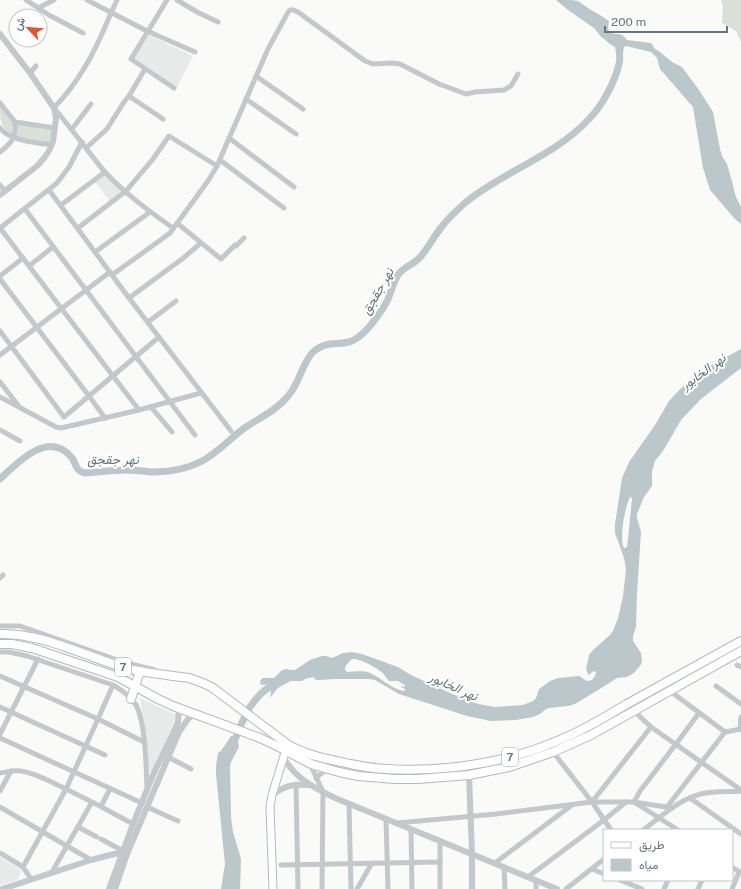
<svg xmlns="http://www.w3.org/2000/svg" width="741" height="889" viewBox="0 0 741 889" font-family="'Public Sans',Vazirmatn,sans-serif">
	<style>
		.built { fill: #e8e9e9 }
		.green { fill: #dadfd7 }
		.water { fill: #bbc7cb; fill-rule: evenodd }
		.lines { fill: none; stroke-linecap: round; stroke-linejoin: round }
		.river { stroke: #bbc7cb; stroke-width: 7 }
		.secondary-casing { stroke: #b3babf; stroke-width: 9 }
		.trunk-casing { stroke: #b4b9bd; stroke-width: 10 }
		.minor { stroke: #c3c8cc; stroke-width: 5 }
		.tertiary { stroke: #c3c8cc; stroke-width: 6 }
		.secondary { stroke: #fff; stroke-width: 7 }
		.trunk { stroke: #fff; stroke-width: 8 }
		.labels { text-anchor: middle; stroke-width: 4; stroke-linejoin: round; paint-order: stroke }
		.shield { fill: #fff; stroke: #939fa8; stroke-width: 1 }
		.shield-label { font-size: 11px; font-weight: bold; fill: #657683 }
		.water-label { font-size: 13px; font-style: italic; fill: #60757c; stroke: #fff }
	</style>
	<rect width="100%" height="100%" fill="#fafaf8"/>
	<g class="built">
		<path d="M 149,35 L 193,56 L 177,87 L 134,58 Z"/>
		<path d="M 105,174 L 121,192 L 110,202 L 95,182 Z"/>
		<path d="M 140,698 L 177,715 L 152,772 L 149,771 Z"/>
		<path d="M 0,857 L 21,870 L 18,880 L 0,885 Z"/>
	</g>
	<g class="green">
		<path d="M 721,0 L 741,0 L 741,42 L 736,31 L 722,23 L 723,7 Z"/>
		<path d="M 0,105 L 13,122 L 12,135 C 0,127 0,121 0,105 Z"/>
		<path d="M 17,124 L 52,130 L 50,143 L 15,137 Z"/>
	</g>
	<g class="water">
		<path d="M 556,0 L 571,0 L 578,1 L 591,10 L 600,15 L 609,21 L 608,27 L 609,32 C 617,36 621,31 627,40 L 651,43 L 655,49 L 660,52 L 672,62 L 682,67 L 699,90 L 713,112 L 720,149 L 722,156 L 727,164 L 733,185 L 734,190 L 736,197 L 741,207 L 741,224 L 734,218 L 710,190 L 703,168 L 693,107 L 660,69 L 657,58 L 651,52 L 626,46 L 624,47 L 623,53 L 619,48 C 611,46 609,43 603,38 L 602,38 L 594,28 L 568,10 Z"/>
		<path d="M 741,349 L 741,368 L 701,399 L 681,420 L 663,451 L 655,461 L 652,472 L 652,486 L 644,497 L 637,514 L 637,518 L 641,532 L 637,593 L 636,627 L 633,636 L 633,641 L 641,653 L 642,662 L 640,666 L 634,673 L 627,677 L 617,678 L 603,687 L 575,704 L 568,706 L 549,708 L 546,709 L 540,714 L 533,717 L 516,720 L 491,721 L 467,716 L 399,694 L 375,680 L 369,679 L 334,679 L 319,680 L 316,680 L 313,677 L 305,679 L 302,681 L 291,681 L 285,684 L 278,688 L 270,698 C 272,688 272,684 261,685 L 260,681 L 263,678 L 274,678 L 282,670 L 287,669 L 291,670 L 295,670 L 310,660 L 322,656 L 326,656 L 332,658 L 343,653 L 352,652 L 362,654 L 398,667 L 411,675 L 450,693 L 478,704 L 495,707 L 523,705 L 533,701 L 536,698 L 539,689 L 550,681 L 558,678 L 579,676 L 587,681 L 592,680 L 595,676 L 596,673 L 595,671 L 592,672 L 589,675 L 587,672 L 586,669 L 589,655 L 593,650 L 610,635 L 613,631 L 618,618 L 623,596 L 626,569 L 624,558 L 615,533 L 615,524 L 622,478 L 629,462 L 655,425 L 669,401 L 686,383 L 713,364 ZM 630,497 L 631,497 L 632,498 L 628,539 L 627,547 L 624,548 C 619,540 625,506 630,497 ZM 352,659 C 360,658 377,668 383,673 C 385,676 387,679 389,681 L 398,681 L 405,685 L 405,687 L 402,686 L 401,687 L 405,689 L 405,691 C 392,690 382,678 370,673 C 363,670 355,672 347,672 L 345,670 C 344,666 349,662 352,659 Z"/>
		<path d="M 231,736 L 235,736 L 237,738 L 239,747 L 231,762 L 230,766 L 231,817 L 233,832 L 241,859 L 240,889 L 221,889 L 225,864 L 216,774 L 216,766 L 218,753 L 221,751 Z"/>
	</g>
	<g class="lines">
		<g class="river">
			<path d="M 0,479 C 18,462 49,429 72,458 C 77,465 75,471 85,473 C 99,472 112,470 126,470 C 135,470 143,471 152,472 C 170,472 187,469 202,461 C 219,452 231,437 246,427 C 261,417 277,410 288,396 C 300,383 302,362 314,351 C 326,341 336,345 349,342 C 357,340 364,333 370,326 C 376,318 384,309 388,299 C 392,290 393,282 398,275 C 404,266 414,265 421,256 C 428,248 433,238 440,229 C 447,219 457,210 466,202 C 504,171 555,156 589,119 C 602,106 615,82 619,64 C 621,56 619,47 616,38"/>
			<path d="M 233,745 C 243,719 251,695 278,682"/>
		</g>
		<defs>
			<path id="secondary" d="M 273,889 L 270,807 L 272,795 L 287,746"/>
			<g id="trunk">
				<path d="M 0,634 C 43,633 84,656 125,668 C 144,673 168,675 189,678 L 203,683 L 213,688 L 287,744 C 307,756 328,759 350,764 C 411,777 495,767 552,743 C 579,733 603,718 627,704 C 665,683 703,662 741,641"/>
				<path d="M 0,644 L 12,644 L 32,648 L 118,677 L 158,699 L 173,706 L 260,738 L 277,746 L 311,764 L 339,772 L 358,776 L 395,779 L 418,779 L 469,775 L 509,767 L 530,760 L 553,752 L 591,735 L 741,651"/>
				<path d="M 131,699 L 140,671"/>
			</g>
		</defs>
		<use href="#secondary" class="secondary-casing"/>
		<use href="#trunk" class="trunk-casing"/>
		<g class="minor">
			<path d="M 26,0 L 49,15 L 83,33"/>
			<path d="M 87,0 L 147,31 L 195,52"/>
			<path d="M 117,0 C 106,23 97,49 83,70 C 75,84 65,96 54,108 C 71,128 87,150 104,171 C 124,193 149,211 173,228"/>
			<path d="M 167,0 L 131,59 L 174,88"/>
			<path d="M 177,0 L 197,12 L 218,22"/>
			<path d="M 38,8 L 54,0"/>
			<path d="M 30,73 L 36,66"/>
			<path d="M 256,76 L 303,109"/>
			<path d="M 129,96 L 163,119"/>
			<path d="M 246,99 L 296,134"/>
			<path d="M 0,103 L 15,122 L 55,128"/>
			<path d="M 0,128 C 11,142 35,142 52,145"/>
			<path d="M 72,129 L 91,104"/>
			<path d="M 229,138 L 294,187"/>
			<path d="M 86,148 L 107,129 L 124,102 L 129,96 L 145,69"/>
			<path d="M 0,152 C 12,143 16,137 15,122"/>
			<path d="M 220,160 L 284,208"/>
			<path d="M 0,185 L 5,191"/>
			<path d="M 49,190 L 129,298 L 231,431"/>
			<path d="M 61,205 L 105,172"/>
			<path d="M 25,209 L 195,435"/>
			<path d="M 177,223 L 221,259 L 235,245 L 236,246 L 244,238"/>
			<path d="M 0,228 L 139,410"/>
			<path d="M 0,228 L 57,183 L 69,167 L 82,142"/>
			<path d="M 78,228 L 126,191 L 153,159 L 169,136 L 217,166"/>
			<path d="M 95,252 L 150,212"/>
			<path d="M 29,266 L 53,247"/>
			<path d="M 112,275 L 166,236 L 170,233 L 208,181 L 217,166 L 268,49 L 286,16 C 289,9 291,8 298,12 L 365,61 L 373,64 L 392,63 L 400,64 L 439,84 L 466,94 L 475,92 L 504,90 L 511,86 L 518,74"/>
			<path d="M 0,276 L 23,258"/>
			<path d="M 0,279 L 89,396 L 105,418"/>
			<path d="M 129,298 L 182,259 L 201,243"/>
			<path d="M 148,322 L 176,301"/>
			<path d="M 0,331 L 64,417 L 159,337"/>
			<path d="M 0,355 L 110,272"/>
			<path d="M 0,382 L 18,405"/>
			<path d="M 0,397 L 56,427 L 61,428 L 139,410 L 201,393"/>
			<path d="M 151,407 L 172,432"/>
			<path d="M 0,430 L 20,441"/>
			<path d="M 0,578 L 3,575"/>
			<path d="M 0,626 L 20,626 L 123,662 L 155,670"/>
			<path d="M 0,652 L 9,652 L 27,656 L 113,685 C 122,690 130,696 136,705 C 146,725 146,765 147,788"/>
			<path d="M 737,665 L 741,667"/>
			<path d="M 0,676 L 98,719 L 144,742"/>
			<path d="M 716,686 L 741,704"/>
			<path d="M 670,691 L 725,732"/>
			<path d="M 0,707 L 105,755"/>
			<path d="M 634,711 L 651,727 L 741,790"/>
			<path d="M 740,729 L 741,717"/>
			<path d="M 0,734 L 38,659"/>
			<path d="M 0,738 L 142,803"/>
			<path d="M 553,752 L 592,802 L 611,830"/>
			<path d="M 313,756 L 311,764 L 312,768 L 323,792 L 322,889"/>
			<path d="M 168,757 L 191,769"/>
			<path d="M 0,773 C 7,772 14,770 21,771 C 36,773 51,782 64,788 C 87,799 110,811 133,824"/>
			<path d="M 316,778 L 319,775 L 328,769"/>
			<path d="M 296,784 L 298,889"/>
			<path d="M 0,791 L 11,771"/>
			<path d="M 690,798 L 741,834"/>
			<path d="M 592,802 L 651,727"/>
			<path d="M 349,804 L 351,889"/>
			<path d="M 101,806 L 110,789"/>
			<path d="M 0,807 L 91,860"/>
			<path d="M 147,807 L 178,821"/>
			<path d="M 667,807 L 725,732 L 741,729"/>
			<path d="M 386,819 L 388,889"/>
			<path d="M 397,823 L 496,814 L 592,802 L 634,802 L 672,808"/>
			<path d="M 78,827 L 97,837"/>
			<path d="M 411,829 L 412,889"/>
			<path d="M 643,830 C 660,818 679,799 701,794 C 713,791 728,792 741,791"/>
			<path d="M 678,830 L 634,802 L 640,791 L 676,744 L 699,713"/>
			<path d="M 101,839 L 123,851"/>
			<path d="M 440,841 L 440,889"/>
			<path d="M 0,853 L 23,867 L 31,879"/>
			<path d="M 495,863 L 572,805"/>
			<path d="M 281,865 L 440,862"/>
			<path d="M 23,867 L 66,789 L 98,719 L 113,685"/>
			<path d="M 504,867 L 505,889"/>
			<path d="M 732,867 L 741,873"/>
			<path d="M 592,869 L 604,874"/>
			<path d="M 52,872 L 92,802"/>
			<path d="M 528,877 L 604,820 L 626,802"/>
			<path d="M 536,880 L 536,889"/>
			<path d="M 620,880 L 642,889"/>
			<path d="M 357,889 L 372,863"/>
			<path d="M 566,889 L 604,859"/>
			<path d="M 664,889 L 668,880"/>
			<path d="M 698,889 L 702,880"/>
			<path d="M 732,889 L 739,872"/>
		</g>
		<g class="tertiary">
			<path d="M 0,34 L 30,73 L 54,108 L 56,118 L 53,141 L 50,149 L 45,157 L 37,166 L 0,195"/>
			<path d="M 283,757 C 296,779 313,787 335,798 L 557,889"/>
			<path d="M 469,775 L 472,854 L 472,889"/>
			<path d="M 272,795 C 286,785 293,784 309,785"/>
			<path d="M 2,889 L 91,860 L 114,854 L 124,853"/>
			<path d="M 109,889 L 133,824 L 153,775 L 175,729 L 178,722 L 179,709"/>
			<path d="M 115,889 L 127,854 L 179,732 L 188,719 L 194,714"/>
		</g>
		<use href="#secondary" class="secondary"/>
		<use href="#trunk" class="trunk"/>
	</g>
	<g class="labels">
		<g class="shield">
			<rect x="115" y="658" width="16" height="18" rx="3"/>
			<rect x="502" y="748" width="16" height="18" rx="3"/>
		</g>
		<g class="shield-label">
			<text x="123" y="671">7</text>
			<text x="510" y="761">7</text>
		</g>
		<g class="water-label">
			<text transform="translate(377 291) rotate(-60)" y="5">نهر جقجق</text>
			<text transform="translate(703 371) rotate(-36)" y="5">نهر الخابور</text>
			<text x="113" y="464">نهر جقجق</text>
			<text transform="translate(454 686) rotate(24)" y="5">نهر الخابور</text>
		</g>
	</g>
	<rect x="603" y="829" width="130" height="52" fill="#ffffff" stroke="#c1c8cd"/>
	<rect x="611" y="842" width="20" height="6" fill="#ffffff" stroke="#c1c8cd"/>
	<text x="639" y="849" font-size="12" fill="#657683">طريق</text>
	<rect x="611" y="859" width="20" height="12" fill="#bbc7cb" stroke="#c1c8cd"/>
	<text x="639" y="869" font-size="12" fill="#657683">مياه</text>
	<g transform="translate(28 28) rotate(296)"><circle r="19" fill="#ffffff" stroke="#c1c8cd"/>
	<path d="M0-3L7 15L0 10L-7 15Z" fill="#e4572e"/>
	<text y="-6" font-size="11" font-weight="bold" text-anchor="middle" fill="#657683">ش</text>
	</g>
	<path d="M605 26v6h122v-6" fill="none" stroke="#657683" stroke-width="2"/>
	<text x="611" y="26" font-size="12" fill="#657683" stroke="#ffffff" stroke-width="3" paint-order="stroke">200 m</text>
</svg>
